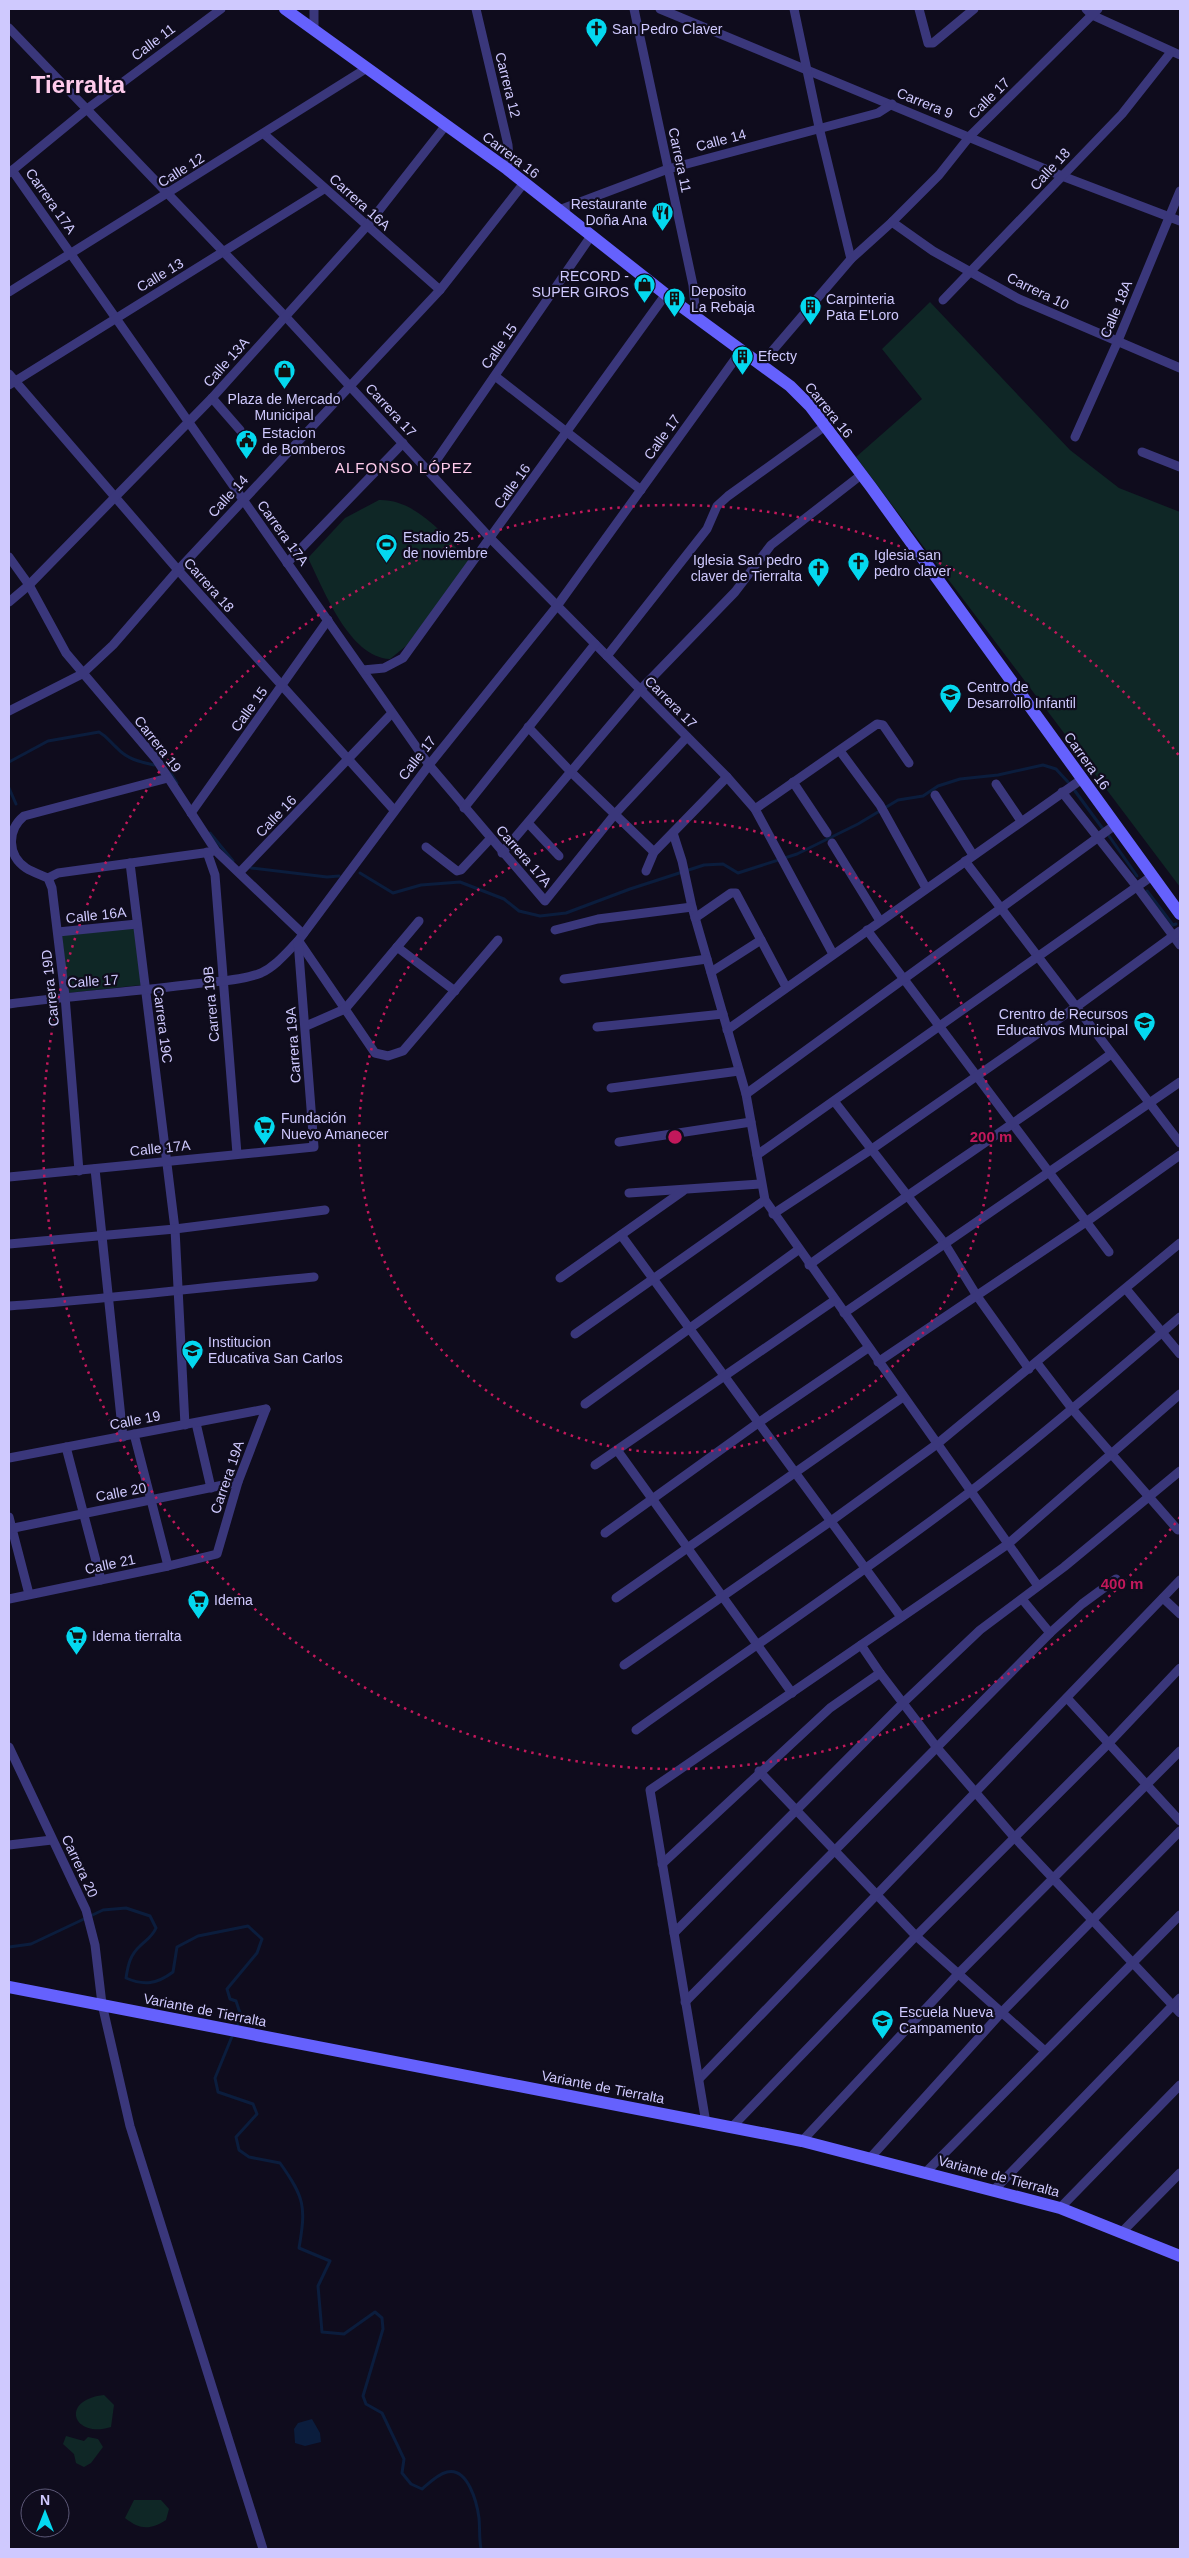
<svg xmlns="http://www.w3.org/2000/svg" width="1189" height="2558" viewBox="0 0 1189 2558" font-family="Arial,sans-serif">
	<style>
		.green { fill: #0f2726 }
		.water { fill: #0b1d3d }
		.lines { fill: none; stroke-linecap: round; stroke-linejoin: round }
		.stream { stroke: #0b1d3d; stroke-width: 3 }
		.minor { stroke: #3a377b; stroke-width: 9 }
		.secondary { stroke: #6561fd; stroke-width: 12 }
		.ring { fill: none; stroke: #c2185b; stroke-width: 2.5; stroke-dasharray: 2.5 5 }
		.labels { text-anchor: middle; stroke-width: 4.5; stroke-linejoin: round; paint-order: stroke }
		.poi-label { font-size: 14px; fill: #cfc9fe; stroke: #0f0c1d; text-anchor: start }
		.street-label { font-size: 14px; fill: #cfc9fe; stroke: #0f0c1d }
		.neighbourhood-label { font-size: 15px; letter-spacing: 1px; fill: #fecbeb; stroke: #0f0c1d }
		.town-label { font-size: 24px; font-weight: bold; fill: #fecbeb; stroke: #0f0c1d }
		.centre { fill: #c2185b; stroke: #0f0c1d; stroke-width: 2.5 }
		.ring-label { font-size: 15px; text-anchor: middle; font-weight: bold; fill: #c2185b; stroke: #0f0c1d; stroke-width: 4.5; stroke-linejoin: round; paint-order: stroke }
	</style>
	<rect width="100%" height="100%" fill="#0f0c1d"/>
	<g class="green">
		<path d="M 930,302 L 1070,450 L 1119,488 L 1180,512 L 1180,887 L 856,457 L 922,399 L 882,349 Z"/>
		<path d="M 379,500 C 417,499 445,537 470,562 L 406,646 L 390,659 C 349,657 324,590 308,558 L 345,518 Z"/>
		<path d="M 134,927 L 141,985 L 68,993 L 62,935 Z"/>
		<path d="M 104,2395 L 114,2405 L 111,2427 C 73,2439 59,2400 104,2395 Z"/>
		<path d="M 66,2436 L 84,2441 L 88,2437 L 98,2439 L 103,2447 L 91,2463 L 84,2467 L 76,2463 L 74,2454 L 63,2444 Z"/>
		<path d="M 134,2500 L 161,2500 L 169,2509 L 166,2520 C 150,2530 140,2530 125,2518 Z"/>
	</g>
	<path class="water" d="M 312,2419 L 320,2433 L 321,2442 L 305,2446 L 295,2443 L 294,2429 L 298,2423 Z"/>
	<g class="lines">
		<g class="stream">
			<path d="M 9,762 L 48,741 L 99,732 C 108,737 110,742 117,748 C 127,759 140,762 154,765"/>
			<path d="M 170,772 L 177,783"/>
			<path d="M 9,788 L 16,804"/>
			<path d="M 1075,791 L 1103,829"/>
			<path d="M 210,833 L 233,861"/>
			<path d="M 1109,836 L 1137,876"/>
			<path d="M 251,868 L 327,877 L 339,876"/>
			<path d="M 360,873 L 393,893 L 421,885 L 460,882 L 504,899 L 519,911 L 540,916 L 566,913 L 630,889 L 704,865 L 723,864 L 738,873 L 797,854 L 858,824 L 898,800 L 923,796 L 938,786 L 960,779 L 998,775 L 1043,765 L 1056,769 L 1068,782"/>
			<path d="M 1147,891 L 1173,925 L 1176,924"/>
			<path d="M 9,1947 L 31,1944 L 103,1910 L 126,1908 L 150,1916 L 156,1928 C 152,1937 147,1939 140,1946 C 130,1955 128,1965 126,1978 C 144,1986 157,1984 173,1972 L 177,1947 L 198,1936 L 248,1926 L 262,1939 L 257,1953 L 227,1989 L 230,1999 L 236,2001 L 241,2016 L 236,2029"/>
			<path d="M 233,2034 L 215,2078 L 218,2092 L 253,2104 L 257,2114 L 236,2137 L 239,2150 L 249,2157 L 280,2163 C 305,2198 306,2207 299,2248 L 330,2261 L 318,2286 L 322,2332 L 344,2334 L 375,2312 L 382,2318 L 383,2329 L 363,2396 L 366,2404 L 382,2413 L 404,2459 L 402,2473 L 411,2484 L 422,2489 C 429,2483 438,2474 447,2472 C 468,2467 477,2503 479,2518 C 480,2529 479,2538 481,2549"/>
		</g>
		<g class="minor">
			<path d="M 314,9 L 314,30"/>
			<path d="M 476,9 L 508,145 L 509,158 L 507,169"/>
			<path d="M 634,9 L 693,285 L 696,318"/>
			<path d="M 660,9 L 1062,176 L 1180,221"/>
			<path d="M 794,9 L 819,127 L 851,259"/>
			<path d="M 919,9 L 928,43 L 933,43 L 974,9"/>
			<path d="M 1086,9 L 1092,15 L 1180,55"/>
			<path d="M 9,28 L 285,316 L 491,539 L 727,777 L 755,809 L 833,954"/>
			<path d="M 264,134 L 440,290"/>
			<path d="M 12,170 L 429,765 L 545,901 L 615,814 L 687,737"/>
			<path d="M 9,173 L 87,109 L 221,9"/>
			<path d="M 559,210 L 668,169 L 878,113 L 892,104"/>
			<path d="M 892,222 L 933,251 L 1019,299 L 1180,368"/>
			<path d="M 9,292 L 367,68"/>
			<path d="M 943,300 L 1122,114 L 1171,52"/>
			<path d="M 761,364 L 851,259 L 892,222 L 939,175 L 970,136 L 1098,9"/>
			<path d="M 9,374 L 178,570 L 394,810"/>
			<path d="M 495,376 L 641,490"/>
			<path d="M 9,385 L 324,189"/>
			<path d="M 212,398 L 240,430"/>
			<path d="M 1075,437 L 1117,343 L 1180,191"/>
			<path d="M 1142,452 L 1180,467"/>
			<path d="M 429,471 L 591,236"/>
			<path d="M 9,557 L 29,585 L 66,653 L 156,759 L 216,851 L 303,934"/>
			<path d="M 287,563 L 403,443"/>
			<path d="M 9,602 L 29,585 L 212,398 L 366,227 L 446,125"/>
			<path d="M 607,656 L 707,529 L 717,506 L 728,496 L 825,426"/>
			<path d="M 363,670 L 384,668 L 403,658 L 666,294"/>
			<path d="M 9,711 L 82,674 L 113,645 L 178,570 L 440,290 L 524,183"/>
			<path d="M 528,727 L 571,772 L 654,852"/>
			<path d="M 840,751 L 880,805 L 926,888"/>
			<path d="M 793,782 L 827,833"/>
			<path d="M 996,784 L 1021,821"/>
			<path d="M 1062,792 L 1137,887 L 1180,945"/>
			<path d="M 935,795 L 973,855"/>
			<path d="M 464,808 L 595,644"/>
			<path d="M 755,809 L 877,724 L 883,725 L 909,763"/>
			<path d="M 191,813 L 328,620"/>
			<path d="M 528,823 L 559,856"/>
			<path d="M 673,833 L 682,861 L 692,907 L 746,1094 L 765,1200 L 1038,1586"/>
			<path d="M 832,843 L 880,921"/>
			<path d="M 426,847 L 457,871 L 461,870 L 490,839"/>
			<path d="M 207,852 L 215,875 L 237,1154"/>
			<path d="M 502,853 L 640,690 L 735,592 L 771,545 L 861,475"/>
			<path d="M 965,861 L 1180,1143"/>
			<path d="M 130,863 L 175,1229 L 185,1425"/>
			<path d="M 646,871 L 654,852 L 727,777"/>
			<path d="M 240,872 L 392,713"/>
			<path d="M 48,878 L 58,873 L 211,852"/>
			<path d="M 695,918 L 731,893 L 736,893 L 786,987"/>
			<path d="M 555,930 L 598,919 L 692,907"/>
			<path d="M 867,930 L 1109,1252"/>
			<path d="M 58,932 L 137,924"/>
			<path d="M 300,943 L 375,1053 L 388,1056 L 403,1051 L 498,940"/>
			<path d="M 397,947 L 455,991"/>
			<path d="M 711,972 L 761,940"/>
			<path d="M 564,979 L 707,959"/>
			<path d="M 9,1004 C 70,996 132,992 194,984 C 215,981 241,981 261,973 C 276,966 287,952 298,941 L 429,765 L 557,606 L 741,351"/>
			<path d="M 306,1026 L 345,1009 L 419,921"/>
			<path d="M 597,1027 L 723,1014"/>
			<path d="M 727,1030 L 1082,779"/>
			<path d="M 611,1088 L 739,1071"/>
			<path d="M 746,1094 L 1115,825"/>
			<path d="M 834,1101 L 945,1244 L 977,1296 L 1029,1369"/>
			<path d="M 619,1142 L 751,1122"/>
			<path d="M 757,1155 L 1152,876"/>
			<path d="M 95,1169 L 123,1437"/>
			<path d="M 79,1171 L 65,996 L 52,888 L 48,878 C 41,875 32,872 26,868 C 7,855 7,830 24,816 L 168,778"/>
			<path d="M 9,1177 L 314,1147 L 298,941"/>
			<path d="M 629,1193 L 760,1184"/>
			<path d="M 773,1214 L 872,1149 L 1076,1007 L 1180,931"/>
			<path d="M 621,1235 L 901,1617"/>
			<path d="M 9,1244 L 175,1229 L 325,1210"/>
			<path d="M 809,1265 C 909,1193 1012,1126 1111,1054"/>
			<path d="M 560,1278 L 683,1191"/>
			<path d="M 1126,1289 L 1180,1354"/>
			<path d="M 9,1306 C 111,1299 212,1286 314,1277"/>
			<path d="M 844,1313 L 1180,1082"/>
			<path d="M 575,1334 L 765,1200"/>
			<path d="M 878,1362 L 1086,1222 L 1180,1155"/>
			<path d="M 1037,1363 L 1073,1410 L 1178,1530"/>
			<path d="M 585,1404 L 798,1250"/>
			<path d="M 196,1423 L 211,1488"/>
			<path d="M 134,1434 L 168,1566"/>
			<path d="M 66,1447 L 101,1580"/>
			<path d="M 617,1450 L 792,1693"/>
			<path d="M 9,1458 L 266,1409"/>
			<path d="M 595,1465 L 835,1300"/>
			<path d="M 9,1517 L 29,1594"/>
			<path d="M 9,1529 L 238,1482"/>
			<path d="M 605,1533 L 758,1423 L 868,1348"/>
			<path d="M 616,1598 L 903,1397"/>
			<path d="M 1163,1598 L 1180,1614"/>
			<path d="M 9,1599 L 168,1566 L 217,1554 L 238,1482 L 266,1409"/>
			<path d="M 1022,1599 L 1050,1633"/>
			<path d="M 861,1645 L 880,1673 L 938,1749 L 1014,1837 L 1180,2013"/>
			<path d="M 624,1665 L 831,1521 L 937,1444 L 1180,1243"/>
			<path d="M 1067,1698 L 1180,1821"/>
			<path d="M 636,1730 C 748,1650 862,1574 971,1491 C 1043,1435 1111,1376 1180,1317"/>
			<path d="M 9,1747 L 86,1910 L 95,1945 L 102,2004 L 130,2126 L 263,2549"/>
			<path d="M 759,1771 L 916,1936 L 1045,2051"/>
			<path d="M 9,1845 L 52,1840"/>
			<path d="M 662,1864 L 830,1708 L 880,1673"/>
			<path d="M 674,1933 L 904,1702 L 980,1630 L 1064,1567 L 1180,1471"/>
			<path d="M 685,2002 L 1050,1633 L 1082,1604 L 1116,1579"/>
			<path d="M 699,2079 L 1180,1580"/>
			<path d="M 706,2123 L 650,1790 L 1008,1544 L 1180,1394"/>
			<path d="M 731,2128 L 916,1936 L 1109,1743 L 1180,1668"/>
			<path d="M 802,2141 L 958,1974 L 1180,1751"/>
			<path d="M 871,2157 L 1002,2012 L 1180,1831"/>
			<path d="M 927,2171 L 1180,1915"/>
			<path d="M 995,2189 L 1180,1998"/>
			<path d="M 1060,2208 L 1180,2085"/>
			<path d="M 1121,2233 L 1180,2173"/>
		</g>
		<g class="secondary">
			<path d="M 285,9 L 507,169 L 678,304 L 790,386 L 810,406 L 871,487 L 1180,914"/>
			<path d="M 9,1987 L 802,2141 L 1060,2208 L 1180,2256"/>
		</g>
	</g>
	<g class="ring">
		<circle cx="675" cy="1137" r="316"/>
		<path d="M1180 1517A632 632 0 1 1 1180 757"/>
	</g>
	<defs>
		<symbol id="church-pin" viewBox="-11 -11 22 30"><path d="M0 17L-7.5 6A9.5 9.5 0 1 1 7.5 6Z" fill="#04d8ef" stroke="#0f0c1d"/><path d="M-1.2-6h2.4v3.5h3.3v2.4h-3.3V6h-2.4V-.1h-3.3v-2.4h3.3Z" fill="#111"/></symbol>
		<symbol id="restaurant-pin" viewBox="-11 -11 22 30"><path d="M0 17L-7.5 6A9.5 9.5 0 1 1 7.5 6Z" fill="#04d8ef" stroke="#0f0c1d"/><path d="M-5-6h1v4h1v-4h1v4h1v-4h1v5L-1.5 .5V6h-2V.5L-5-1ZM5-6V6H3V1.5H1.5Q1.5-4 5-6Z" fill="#111"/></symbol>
		<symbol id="shop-pin" viewBox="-11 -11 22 30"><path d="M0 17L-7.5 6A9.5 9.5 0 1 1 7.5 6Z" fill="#04d8ef" stroke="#0f0c1d"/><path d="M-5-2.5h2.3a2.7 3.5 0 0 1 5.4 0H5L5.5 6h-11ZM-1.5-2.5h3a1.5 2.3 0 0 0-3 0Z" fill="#111"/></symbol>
		<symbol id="building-pin" viewBox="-11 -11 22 30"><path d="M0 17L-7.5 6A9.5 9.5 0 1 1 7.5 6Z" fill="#04d8ef" stroke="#0f0c1d"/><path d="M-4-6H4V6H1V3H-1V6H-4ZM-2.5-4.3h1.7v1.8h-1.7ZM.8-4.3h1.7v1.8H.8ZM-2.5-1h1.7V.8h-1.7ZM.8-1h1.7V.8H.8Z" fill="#111"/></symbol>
		<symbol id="civic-pin" viewBox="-11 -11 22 30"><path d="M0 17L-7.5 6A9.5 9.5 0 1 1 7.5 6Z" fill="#04d8ef" stroke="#0f0c1d"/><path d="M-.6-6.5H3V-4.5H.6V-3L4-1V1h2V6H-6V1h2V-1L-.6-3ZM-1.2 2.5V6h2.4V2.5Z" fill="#111"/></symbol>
		<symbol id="stadium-pin" viewBox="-11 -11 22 30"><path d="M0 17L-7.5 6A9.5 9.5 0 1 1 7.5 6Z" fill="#04d8ef" stroke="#0f0c1d"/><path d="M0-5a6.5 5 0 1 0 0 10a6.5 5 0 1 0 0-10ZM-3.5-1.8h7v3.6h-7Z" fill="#111"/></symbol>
		<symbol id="university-pin" viewBox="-11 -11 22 30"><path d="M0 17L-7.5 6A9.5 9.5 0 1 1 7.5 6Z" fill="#04d8ef" stroke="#0f0c1d"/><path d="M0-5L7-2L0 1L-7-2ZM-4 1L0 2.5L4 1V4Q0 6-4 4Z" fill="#111"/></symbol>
		<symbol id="supermarket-pin" viewBox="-11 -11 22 30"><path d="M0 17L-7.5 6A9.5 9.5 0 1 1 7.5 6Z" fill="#04d8ef" stroke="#0f0c1d"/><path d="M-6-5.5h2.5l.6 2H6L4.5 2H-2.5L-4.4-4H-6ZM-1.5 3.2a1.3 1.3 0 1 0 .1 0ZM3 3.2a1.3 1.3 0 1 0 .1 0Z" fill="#111"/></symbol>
		<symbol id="school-pin" viewBox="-11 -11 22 30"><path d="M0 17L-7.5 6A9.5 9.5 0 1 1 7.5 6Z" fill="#04d8ef" stroke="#0f0c1d"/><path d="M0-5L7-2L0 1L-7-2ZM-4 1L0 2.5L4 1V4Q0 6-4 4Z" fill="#111"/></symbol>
	</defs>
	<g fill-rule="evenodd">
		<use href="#church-pin" x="584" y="16" width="25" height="34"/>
		<use href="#restaurant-pin" x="650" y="200" width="25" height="34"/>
		<use href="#shop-pin" x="632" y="272" width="25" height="34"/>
		<use href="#building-pin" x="662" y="286" width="25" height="34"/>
		<use href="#building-pin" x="798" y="294" width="25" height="34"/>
		<use href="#building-pin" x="730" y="344" width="25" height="34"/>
		<use href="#shop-pin" x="272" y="358" width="25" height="34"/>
		<use href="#civic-pin" x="234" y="428" width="25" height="34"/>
		<use href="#stadium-pin" x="374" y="532" width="25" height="34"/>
		<use href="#church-pin" x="846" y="550" width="25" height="34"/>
		<use href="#church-pin" x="806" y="556" width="25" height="34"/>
		<use href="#university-pin" x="938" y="682" width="25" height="34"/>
		<use href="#university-pin" x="1132" y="1010" width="25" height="34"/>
		<use href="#supermarket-pin" x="252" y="1114" width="25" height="34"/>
		<use href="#school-pin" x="180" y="1338" width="25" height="34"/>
		<use href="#supermarket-pin" x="186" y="1588" width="25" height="34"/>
		<use href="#supermarket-pin" x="64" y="1624" width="25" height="34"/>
		<use href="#school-pin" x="870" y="2008" width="25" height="34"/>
	</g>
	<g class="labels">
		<g class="poi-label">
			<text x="612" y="34">San Pedro Claver</text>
			<text x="647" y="209" text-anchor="end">Restaurante<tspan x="647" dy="16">Doña Ana</tspan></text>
			<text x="629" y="281" text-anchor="end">RECORD -<tspan x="629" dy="16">SUPER GIROS</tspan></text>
			<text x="691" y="296">Deposito<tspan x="691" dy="16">La Rebaja</tspan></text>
			<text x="826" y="304">Carpinteria<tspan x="826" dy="16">Pata E'Loro</tspan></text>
			<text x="758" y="361">Efecty</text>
			<text x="284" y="404" text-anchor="middle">Plaza de Mercado<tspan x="284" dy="16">Municipal</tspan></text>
			<text x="262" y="438">Estacion<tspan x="262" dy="16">de Bomberos</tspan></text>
			<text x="403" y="542">Estadio 25<tspan x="403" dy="16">de noviembre</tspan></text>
			<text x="874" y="560">Iglesia san<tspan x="874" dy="16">pedro claver</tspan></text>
			<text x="802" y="565" text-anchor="end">Iglesia San pedro<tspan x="802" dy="16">claver de Tierralta</tspan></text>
			<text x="967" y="692">Centro de<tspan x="967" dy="16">Desarrollo Infantil</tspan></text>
			<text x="1128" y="1019" text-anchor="end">Crentro de Recursos<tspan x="1128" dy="16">Educativos Municipal</tspan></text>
			<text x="281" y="1123">Fundación<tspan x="281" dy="16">Nuevo Amanecer</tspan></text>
			<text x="208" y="1347">Institucion<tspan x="208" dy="16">Educativa San Carlos</tspan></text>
			<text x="214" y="1605">Idema</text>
			<text x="92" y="1641">Idema tierralta</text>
			<text x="899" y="2017">Escuela Nueva<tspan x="899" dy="16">Campamento</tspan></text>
		</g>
		<g class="street-label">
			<text transform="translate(153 42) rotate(-37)" y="5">Calle 11</text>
			<text transform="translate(508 85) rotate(76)" y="5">Carrera 12</text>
			<text transform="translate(989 98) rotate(-45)" y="5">Calle 17</text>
			<text transform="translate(925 103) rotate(22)" y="5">Carrera 9</text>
			<text transform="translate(721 140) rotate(-15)" y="5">Calle 14</text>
			<text transform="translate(511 155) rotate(37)" y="5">Carrera 16</text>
			<text transform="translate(680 160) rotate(78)" y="5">Carrera 11</text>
			<text transform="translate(1050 169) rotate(-47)" y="5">Calle 18</text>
			<text transform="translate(181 170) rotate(-32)" y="5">Calle 12</text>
			<text transform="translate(51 201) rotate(55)" y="5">Carrera 17A</text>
			<text transform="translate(360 202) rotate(42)" y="5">Carrera 16A</text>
			<text transform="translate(160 275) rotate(-31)" y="5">Calle 13</text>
			<text transform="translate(1038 291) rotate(26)" y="5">Carrera 10</text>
			<text transform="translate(1116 309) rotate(-67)" y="5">Calle 18A</text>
			<text transform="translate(499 346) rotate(-55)" y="5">Calle 15</text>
			<text transform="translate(226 362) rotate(-48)" y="5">Calle 13A</text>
			<text transform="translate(391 410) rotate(47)" y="5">Carrera 17</text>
			<text transform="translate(829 410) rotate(51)" y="5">Carrera 16</text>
			<text transform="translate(662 437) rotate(-54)" y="5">Calle 17</text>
			<text transform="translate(512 486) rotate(-54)" y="5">Calle 16</text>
			<text transform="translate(228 496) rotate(-47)" y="5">Calle 14</text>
			<text transform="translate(283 533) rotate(54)" y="5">Carrera 17A</text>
			<text transform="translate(209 585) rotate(48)" y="5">Carrera 18</text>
			<text transform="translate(671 702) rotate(45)" y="5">Carrera 17</text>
			<text transform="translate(249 709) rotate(-54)" y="5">Calle 15</text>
			<text transform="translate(158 744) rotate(52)" y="5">Carrera 19</text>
			<text transform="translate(417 758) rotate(-52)" y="5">Calle 17</text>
			<text transform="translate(1087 761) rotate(54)" y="5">Carrera 16</text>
			<text transform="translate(276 816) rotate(-46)" y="5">Calle 16</text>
			<text transform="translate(524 856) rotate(49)" y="5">Carrera 17A</text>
			<text transform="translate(96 915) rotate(-6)" y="5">Calle 16A</text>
			<text transform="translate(93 981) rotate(-4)" y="5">Calle 17</text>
			<text transform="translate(50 988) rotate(-96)" y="5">Carrera 19D</text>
			<text transform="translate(211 1004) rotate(-95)" y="5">Carrera 19B</text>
			<text transform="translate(163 1025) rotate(83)" y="5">Carrera 19C</text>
			<text transform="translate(293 1045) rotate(-94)" y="5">Carrera 19A</text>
			<text transform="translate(160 1148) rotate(-6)" y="5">Calle 17A</text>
			<text transform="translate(135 1420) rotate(-11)" y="5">Calle 19</text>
			<text transform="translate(227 1477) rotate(-71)" y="5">Carrera 19A</text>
			<text transform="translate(121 1492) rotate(-11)" y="5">Calle 20</text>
			<text transform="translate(110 1564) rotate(-12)" y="5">Calle 21</text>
			<text transform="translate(80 1866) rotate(65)" y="5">Carrera 20</text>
			<text transform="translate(205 2010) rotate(11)" y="5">Variante de Tierralta</text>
			<text transform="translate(603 2087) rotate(11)" y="5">Variante de Tierralta</text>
			<text transform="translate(999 2176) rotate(15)" y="5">Variante de Tierralta</text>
		</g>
		<g class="neighbourhood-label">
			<text x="404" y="473">ALFONSO LÓPEZ</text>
		</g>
		<g class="town-label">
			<text x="78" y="93">Tierralta</text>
		</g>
	</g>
	<circle cx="675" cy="1137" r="8" class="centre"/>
	<g class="ring-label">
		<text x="991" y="1142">200 m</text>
		<text x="1122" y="1589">400 m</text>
	</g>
	<rect width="1189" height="2558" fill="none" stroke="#cfc9fe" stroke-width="20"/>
	<g transform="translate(45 2513)"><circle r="24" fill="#0f0c1d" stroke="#5c5877"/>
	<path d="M0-4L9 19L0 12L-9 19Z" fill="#04d8ef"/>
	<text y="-8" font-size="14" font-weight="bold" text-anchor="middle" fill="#cfc9fe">N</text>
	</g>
</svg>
